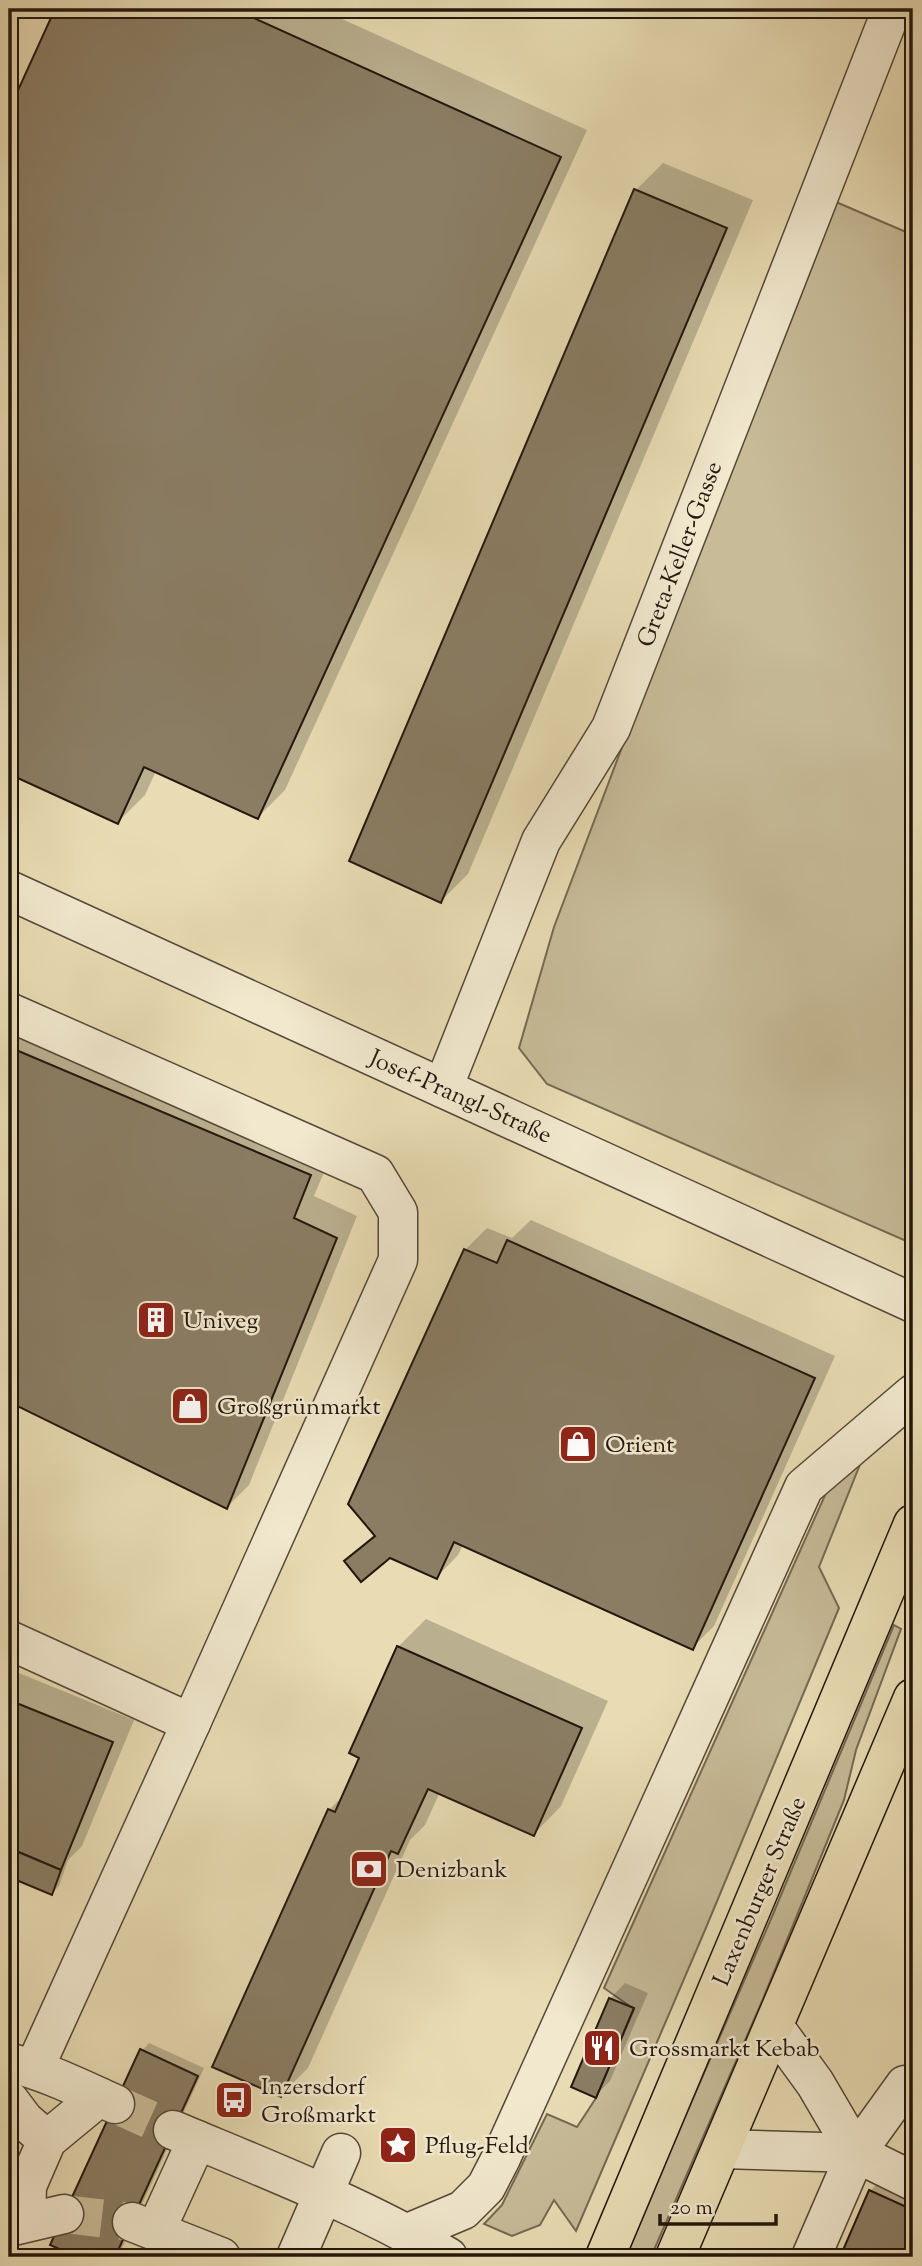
<svg xmlns="http://www.w3.org/2000/svg" width="922" height="2266" viewBox="0 0 922 2266" font-family="'Sorts Mill Goudy',serif">
	<style>
		.green { fill: #c7bb98; stroke: #756953; stroke-width: 2 }
		.shadow { fill: #0003 }
		.building { fill: #8a7d64; stroke: #23170e; stroke-width: 2 }
		.lines { fill: none; stroke-linecap: round; stroke-linejoin: round }
		.minor-tunnel { stroke: #cbbe9b; stroke-width: 38; stroke-dasharray: 38 19; stroke-linecap: butt }
		.minor-casing { stroke: #544838; stroke-width: 41 }
		.major-casing { stroke: #23170e; stroke-width: 41 }
		.minor { stroke: #f1e8ce; stroke-width: 38 }
		.major { stroke: #e9dcb4; stroke-width: 38 }
		.labels { text-anchor: middle; stroke-width: 5; stroke-linejoin: round; paint-order: stroke }
		.street-label { font-size: 24px; fill: #23170e; stroke: #f1e8ce }
		.poi-label { font-size: 24px; fill: #23170e; stroke: #f1e8ce; text-anchor: start }
	</style>
	<rect width="100%" height="100%" fill="#e9dcb4"/>
	<filter id="stains"><feTurbulence type="fractalNoise" baseFrequency=".00286" numOctaves="4"/><feColorMatrix values="0 0 0 0 .2 0 0 0 0 .09 0 0 0 0 .02 0 0 0 .5 -.17"/></filter>
	<radialGradient id="worn" r=".72"><stop offset=".6" stop-color="#630" stop-opacity="0"/><stop offset="1" stop-color="#630" stop-opacity=".3"/></radialGradient>
	<g class="green">
		<path d="M 836,202 L 913,235 L 913,1244 L 547,1084 L 519,1048 L 554,927 L 652,668 Z"/>
		<path d="M 863,1457 L 819,1567 L 839,1608 L 705,1930 L 576,2231 L 554,2200 L 540,2225 L 512,2236 L 484,2224 L 502,2205 L 547,2114 L 577,2127 L 596,2098 L 634,2009 L 604,1988 L 826,1493 Z"/>
		<path d="M 894,1625 L 901,1629 L 856,1750 L 844,1800 L 763,1999 L 651,2257 L 642,2257 L 628,2248 L 771,1919 Z"/>
	</g>
	<g class="shadow">
		<path d="M 57,9 L 320,9 L 587,130 L 285,790 L 258,817 L 156,771 L 145,795 L 118,822 L 9,773 L 9,114 Z"/>
		<path d="M 663,163 L 753,200 L 468,874 L 441,901 L 636,190 Z"/>
		<path d="M 9,1017 L 332,1153 L 314,1196 L 357,1216 L 249,1485 L 227,1507 L 9,1400 Z"/>
		<path d="M 531,1220 L 835,1356 L 714,1626 L 692,1648 L 463,1545 L 458,1555 L 437,1577 L 389,1556 L 346,1561 L 375,1534 L 465,1250 L 487,1228 L 512,1238 Z"/>
		<path d="M 426,1619 L 608,1701 L 561,1806 L 534,1834 L 440,1792 L 425,1825 L 410,1840 L 308,2068 L 281,2095 L 329,1810 L 344,1795 L 361,1757 L 351,1752 L 398,1647 Z"/>
		<path d="M 9,1669 L 134,1720 L 82,1846 L 68,1860 L 59,1886 L 52,1893 L 9,1876 Z"/>
		<path d="M 625,1983 L 648,1993 L 610,2081 L 595,2096 L 573,2086 L 610,1999 Z"/>
		<path d="M 149,2043 L 204,2068 L 118,2257 L 83,2257 L 53,2244 L 142,2051 Z"/>
		<path d="M 877,2184 L 913,2200 L 913,2257 L 841,2257 L 870,2191 Z"/>
	</g>
	<g class="building">
		<path d="M 55,9 L 234,9 L 561,157 L 258,819 L 144,767 L 118,824 L 9,774 L 9,110 Z"/>
		<path d="M 634,189 L 727,228 L 441,903 L 349,861 Z"/>
		<path d="M 9,1047 L 311,1175 L 294,1218 L 337,1238 L 227,1509 L 9,1402 Z"/>
		<path d="M 507,1240 L 815,1378 L 693,1650 L 454,1542 L 437,1579 L 390,1558 L 361,1582 L 344,1561 L 375,1536 L 348,1504 L 464,1249 L 497,1263 Z"/>
		<path d="M 397,1646 L 582,1728 L 534,1836 L 428,1789 L 398,1854 L 391,1851 L 281,2097 L 212,2067 L 328,1809 L 335,1812 L 359,1758 L 349,1753 Z"/>
		<path d="M 9,1700 L 113,1742 L 61,1870 L 9,1848 Z"/>
		<path d="M 9,1848 L 61,1870 L 52,1895 L 9,1877 Z"/>
		<path d="M 609,1998 L 634,2008 L 596,2098 L 571,2087 Z"/>
		<path d="M 140,2049 L 198,2076 L 115,2257 L 78,2257 L 50,2245 Z"/>
		<path d="M 869,2190 L 913,2210 L 913,2252 L 911,2257 L 840,2257 Z"/>
	</g>
	<g class="lines">
		<g class="minor-tunnel">
			<path d="M 115,2104 L 173,2130"/>
			<path d="M 64,2214 L 132,2222"/>
		</g>
		<defs>
			<g id="minor">
				<path d="M 9,890 L 913,1303"/>
				<path d="M 9,1012 L 375,1174 L 398,1212 L 398,1260 L 191,1723 L 34,2069"/>
				<path d="M 443,1088 L 541,841 L 611,728 L 892,9"/>
				<path d="M 9,1640 L 191,1723"/>
				<path d="M 775,2028 L 815,2083 L 856,2153"/>
				<path d="M 11,2063 C 48,2072 81,2089 115,2104"/>
				<path d="M 9,2100 L 24,2120 L 47,2140"/>
				<path d="M 173,2130 C 266,2169 362,2206 448,2257"/>
				<path d="M 722,2149 L 856,2153 L 913,2181"/>
				<path d="M 26,2222 L 27,2186 L 47,2140 L 99,2097"/>
				<path d="M 132,2222 L 221,2257"/>
				<path d="M 9,2227 L 64,2214"/>
				<path d="M 156,2230 L 197,2140"/>
				<path d="M 408,2233 L 463,2210 L 486,2187 L 501,2158 L 804,1487 L 913,1394"/>
				<path d="M 296,2257 L 341,2153"/>
				<path d="M 811,2257 L 856,2153 L 905,2085"/>
			</g>
			<g id="major">
				<path d="M 605,2257 L 913,1524"/>
				<path d="M 675,2257 L 913,1698"/>
			</g>
		</defs>
		<use href="#minor" class="minor-casing"/>
		<use href="#major" class="major-casing"/>
		<use href="#minor" class="minor"/>
		<use href="#major" class="major"/>
	</g>
	<defs>
		<symbol id="building-square" viewBox="-11 -11 22 22"><rect x="-9" y="-9" width="18" height="18" rx="4" fill="#8f2418" stroke="#f1e8ce"/><path d="M-4-6H4V6H1V3H-1V6H-4ZM-2.5-4.3h1.7v1.8h-1.7ZM.8-4.3h1.7v1.8H.8ZM-2.5-1h1.7V.8h-1.7ZM.8-1h1.7V.8H.8Z" fill="#fff"/></symbol>
		<symbol id="shop-square" viewBox="-11 -11 22 22"><rect x="-9" y="-9" width="18" height="18" rx="4" fill="#8f2418" stroke="#f1e8ce"/><path d="M-5-2.5h2.3a2.7 3.5 0 0 1 5.4 0H5L5.5 6h-11ZM-1.5-2.5h3a1.5 2.3 0 0 0-3 0Z" fill="#fff"/></symbol>
		<symbol id="bank-square" viewBox="-11 -11 22 22"><rect x="-9" y="-9" width="18" height="18" rx="4" fill="#8f2418" stroke="#f1e8ce"/><path d="M-6-4H6V4H-6ZM0-2.3a2.3 2.3 0 1 0 0 4.6a2.3 2.3 0 1 0 0-4.6Z" fill="#fff"/></symbol>
		<symbol id="restaurant-square" viewBox="-11 -11 22 22"><rect x="-9" y="-9" width="18" height="18" rx="4" fill="#8f2418" stroke="#f1e8ce"/><path d="M-5-6h1v4h1v-4h1v4h1v-4h1v5L-1.5 .5V6h-2V.5L-5-1ZM5-6V6H3V1.5H1.5Q1.5-4 5-6Z" fill="#fff"/></symbol>
		<symbol id="bus-square" viewBox="-11 -11 22 22"><rect x="-9" y="-9" width="18" height="18" rx="4" fill="#8f2418" stroke="#f1e8ce"/><path d="M-5-6H5V4H4V6H2V4H-2V6H-4V4H-5ZM-3.5-4V0h7V-4ZM-3.5 1.2v1.5H-2V1.2ZM2 1.2v1.5H3.5V1.2Z" fill="#fff"/></symbol>
		<symbol id="sight-square" viewBox="-11 -11 22 22"><rect x="-9" y="-9" width="18" height="18" rx="4" fill="#8f2418" stroke="#f1e8ce"/><path d="M0-6L1.8-2.2L6-1.7L2.9 1.2L3.7 5.4L0 3.3L-3.7 5.4L-2.9 1.2L-6-1.7L-1.8-2.2Z" fill="#fff"/></symbol>
	</defs>
	<g fill-rule="evenodd">
		<use href="#building-square" x="134" y="1298" width="44" height="44"/>
		<use href="#shop-square" x="168" y="1384" width="44" height="44"/>
		<use href="#shop-square" x="556" y="1422" width="44" height="44"/>
		<use href="#bank-square" x="347" y="1847" width="44" height="44"/>
		<use href="#restaurant-square" x="580" y="2026" width="44" height="44"/>
		<use href="#bus-square" x="212" y="2078" width="44" height="44"/>
		<use href="#sight-square" x="376" y="2123" width="44" height="44"/>
	</g>
	<g class="labels">
		<g class="street-label">
			<text transform="translate(679 554) rotate(-69)" y="8">Greta-Keller-Gasse</text>
			<text transform="translate(461 1096) rotate(24)" y="8">Josef-Prangl-Straße</text>
			<text transform="translate(759 1891) rotate(-67)" y="8">Laxenburger Straße</text>
		</g>
		<g class="poi-label">
			<text x="183" y="1328">Univeg</text>
			<text x="217" y="1414">Großgrünmarkt</text>
			<text x="605" y="1452">Orient</text>
			<text x="396" y="1877">Denizbank</text>
			<text x="629" y="2056">Grossmarkt Kebab</text>
			<text x="261" y="2094">Inzersdorf<tspan x="261" dy="28">Großmarkt</tspan></text>
			<text x="425" y="2153">Pflug-Feld</text>
		</g>
	</g>
	<rect width="922" height="2266" fill="none" stroke="#e9dcb4" stroke-width="35"/>
	<rect x="10" y="10" width="901" height="2245" fill="none" stroke="#23170e" stroke-width="3.5"/>
	<rect x="18" y="18" width="887" height="2231" fill="none" stroke="#23170e" stroke-width="2"/>
	<path d="M660 2214v10h116v-10" fill="none" stroke="#23170e" stroke-width="3.5"/>
	<text x="670" y="2214" font-size="21" fill="#23170e" stroke="#f1e8ce" stroke-width="5" paint-order="stroke">20 m</text>
	<rect width="100%" height="100%" filter="url(#stains)"/>
	<rect width="100%" height="100%" fill="url(#worn)"/>
</svg>
